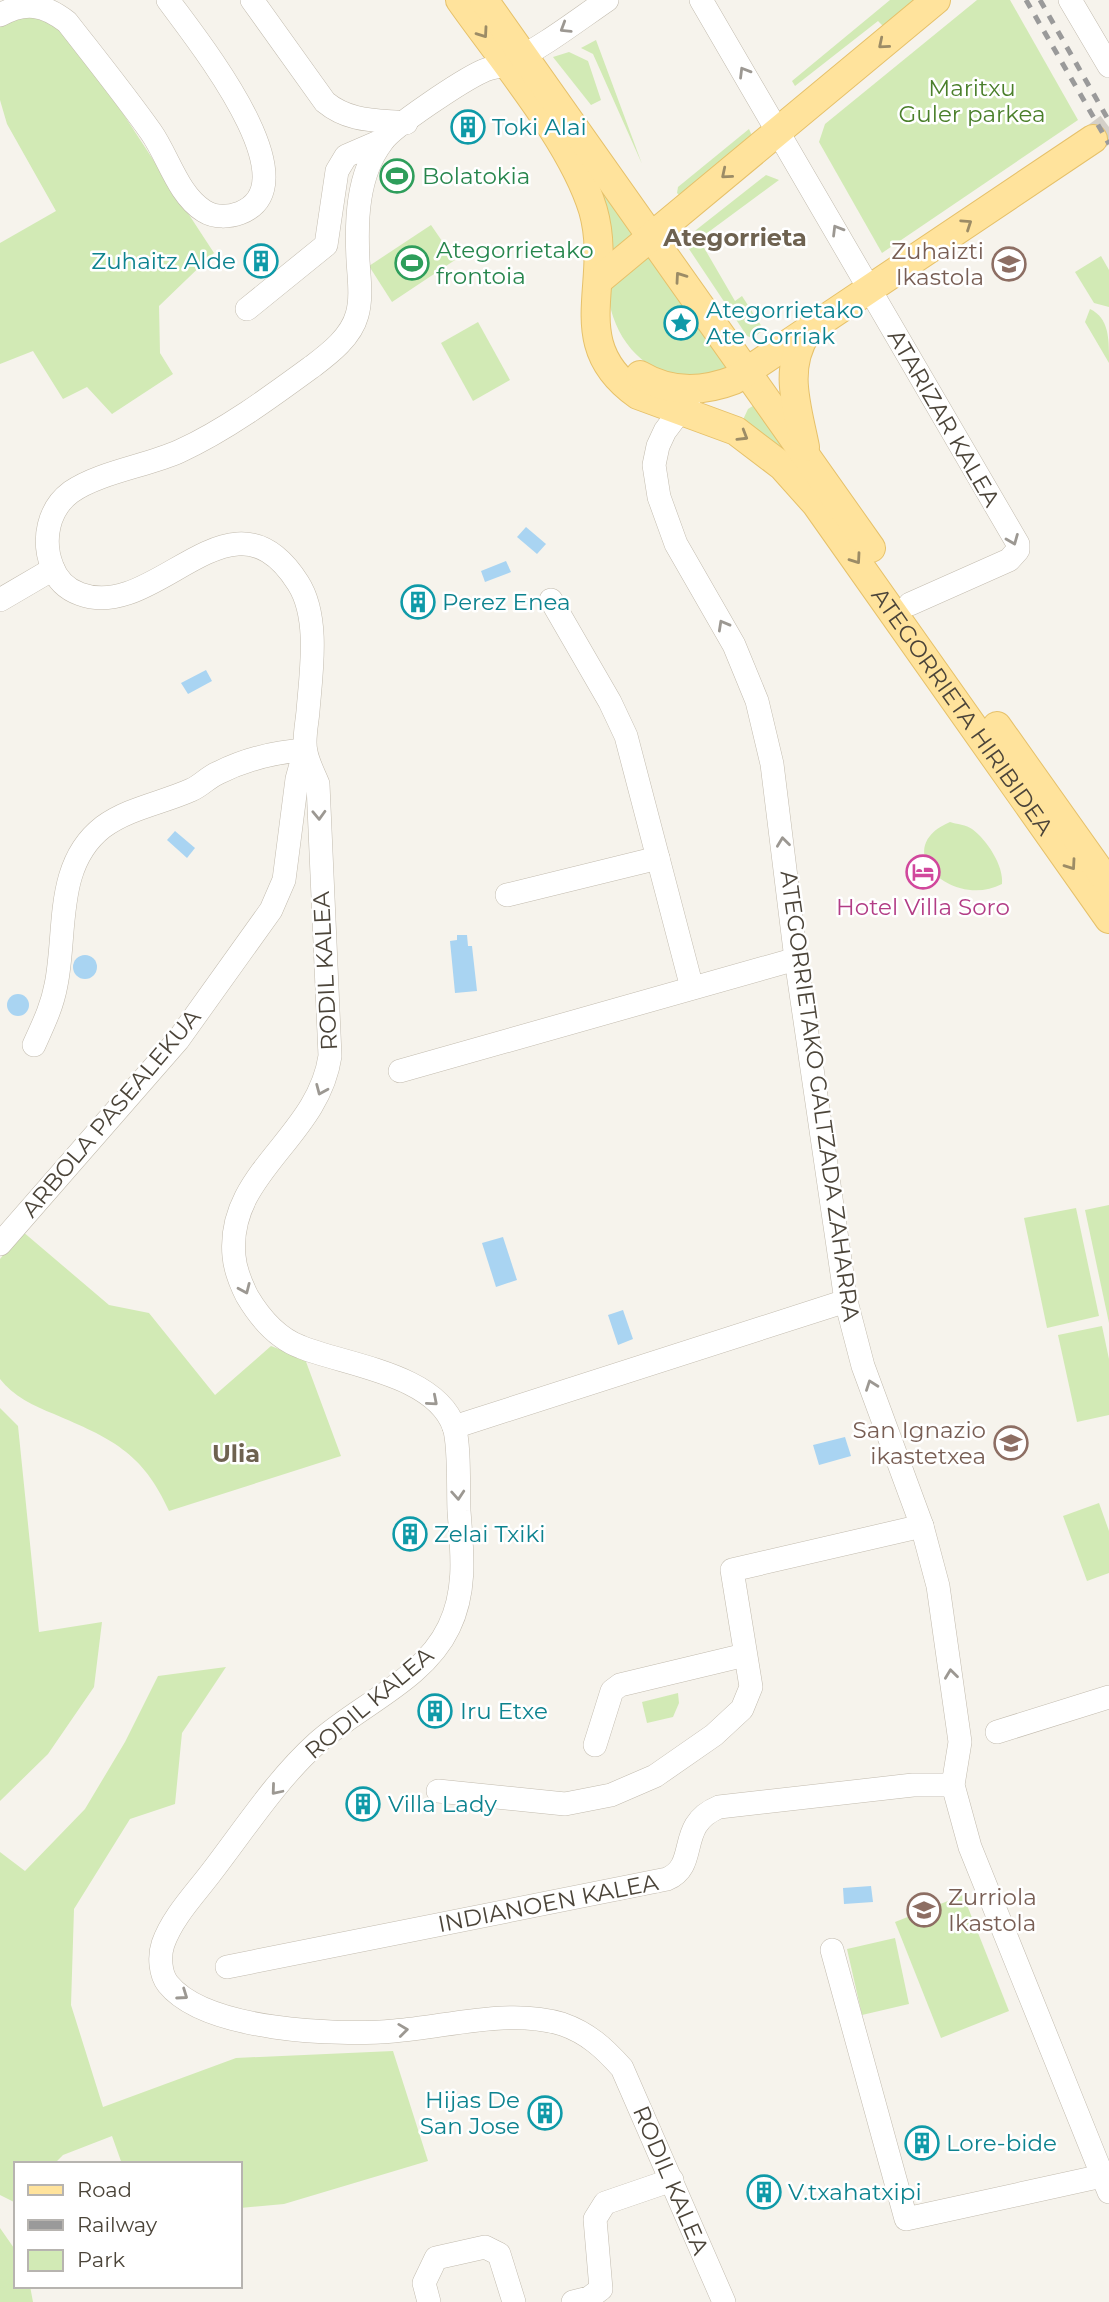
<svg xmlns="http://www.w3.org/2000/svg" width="1109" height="2302" viewBox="0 0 1109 2302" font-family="Montserrat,sans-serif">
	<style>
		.green { fill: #d2eab5 }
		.water { fill: #a9d4f2 }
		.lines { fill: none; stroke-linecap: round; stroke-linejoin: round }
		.major-tunnel { stroke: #d4d0c8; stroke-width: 28; stroke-dasharray: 28 14; stroke-linecap: butt }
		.minor-casing { stroke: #c2bbae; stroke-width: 24 }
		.major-casing { stroke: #e6c16a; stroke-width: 30 }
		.minor { stroke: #fff; stroke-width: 23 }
		.major { stroke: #ffe39c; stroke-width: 28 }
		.rail { stroke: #9a9a9a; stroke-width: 5; stroke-dasharray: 9 9; stroke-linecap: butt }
		.oneway { stroke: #9c9892 }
		.oneway2 { stroke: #9c8c66 }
		.labels { text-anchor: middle; stroke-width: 5; stroke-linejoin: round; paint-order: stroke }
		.park-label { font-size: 23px; fill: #4a7f2a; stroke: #fff }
		.culture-label { font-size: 23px; fill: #0d838f; stroke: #fff; text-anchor: start }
		.leisure-label { font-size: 23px; fill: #27864d; stroke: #fff; text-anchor: start }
		.education-label { font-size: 23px; fill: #785e54; stroke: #fff; text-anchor: end }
		.street-label { font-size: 23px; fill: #4b4439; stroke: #fff }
		.hotel-label { font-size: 23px; fill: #b23c85; stroke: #fff }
		.neighbourhood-label { font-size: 24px; font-weight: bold; fill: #6e6250; stroke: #fff }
	</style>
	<rect width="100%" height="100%" fill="#f6f3ec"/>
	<g class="green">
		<path d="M 890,0 L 916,0 L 884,27 L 878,21 L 795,86 L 792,81 Z"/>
		<path d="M 977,0 L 1010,0 L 1078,120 L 882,253 L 819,142 L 825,124 Z"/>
		<path d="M 27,10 L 48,18 L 68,39 L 122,112 L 214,253 L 159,306 L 160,353 L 173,374 L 112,414 L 87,387 L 63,399 L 33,351 L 0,364 L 0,243 L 56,211 L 7,124 L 0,100 L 0,24 Z"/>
		<path d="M 596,40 L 642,164 L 593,54 L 581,48 Z"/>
		<path d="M 569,52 L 588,61 L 601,100 L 591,105 L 553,57 Z"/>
		<path d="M 749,129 L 753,138 L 682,198 L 677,193 L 678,187 Z"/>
		<path d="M 393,159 L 409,187 L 400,193 L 384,165 Z"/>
		<path d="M 766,175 L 779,180 L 699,239 L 735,301 L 742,296 L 764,330 L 752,338 L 747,336 L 687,246 L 696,230 Z"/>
		<path d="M 600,183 L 635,233 L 612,253 L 597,185 Z"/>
		<path d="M 431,225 L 455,260 L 392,302 L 369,266 Z"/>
		<path d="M 650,256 L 728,364 L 727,373 C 714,374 696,381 684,378 C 640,371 613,336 608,294 L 613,283 Z"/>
		<path d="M 1101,256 L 1109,270 L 1109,307 L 1094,303 L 1075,272 Z"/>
		<path d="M 1090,309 C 1109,318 1109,338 1109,363 L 1085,322 Z"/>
		<path d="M 478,322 L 510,380 L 473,401 L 441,343 Z"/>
		<path d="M 756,404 L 816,489 L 741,424 L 748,409 Z"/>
		<path d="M 950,822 C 956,824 967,825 972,829 C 987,840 1004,866 1002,884 C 953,910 887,849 950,822 Z"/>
		<path d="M 1109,1205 L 1109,1323 L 1085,1210 Z"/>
		<path d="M 1076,1208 L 1099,1316 L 1047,1328 L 1024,1218 Z"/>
		<path d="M 22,1231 L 109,1305 L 149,1313 L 215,1395 L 271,1346 L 305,1359 L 341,1456 L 169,1511 C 143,1452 110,1438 54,1414 C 34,1406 13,1396 0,1379 L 0,1259 Z"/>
		<path d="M 1102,1326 L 1109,1359 L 1109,1415 L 1077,1422 L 1058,1335 Z"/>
		<path d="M 0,1408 L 18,1426 L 39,1632 L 102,1622 L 94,1687 L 48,1754 L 0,1801 Z"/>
		<path d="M 1099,1503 L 1109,1531 L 1109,1573 L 1087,1581 L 1063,1516 Z"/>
		<path d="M 226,1667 L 182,1733 L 175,1804 L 130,1819 L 74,1909 L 71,2005 L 103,2107 L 236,2058 L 393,2051 L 428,2161 L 284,2204 L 240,2208 L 240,2164 L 122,2164 L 112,2136 L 63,2155 L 54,2164 L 16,2164 L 16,2203 L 0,2195 L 0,1852 L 25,1871 L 85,1809 L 125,1742 L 158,1676 Z"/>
		<path d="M 678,1693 L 679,1703 L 673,1717 L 647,1723 L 642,1702 Z"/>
		<path d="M 963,1895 L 1009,2011 L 941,2038 L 895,1922 Z"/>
		<path d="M 895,1938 L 909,2004 L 862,2015 L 847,1949 Z"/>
		<path d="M 0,2228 L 16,2251 L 16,2286 L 30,2286 L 33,2302 L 0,2302 Z"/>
	</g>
	<g class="water">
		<path d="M 526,527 L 546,544 L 537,554 L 517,537 Z"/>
		<path d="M 506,561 L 511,572 L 485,582 L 481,571 Z"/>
		<path d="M 206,670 L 212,681 L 188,694 L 181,683 Z"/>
		<path d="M 175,831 L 195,848 L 187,858 L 167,840 Z"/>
		<path d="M 457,935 L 467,935 L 468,946 L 472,946 L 477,991 L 455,993 L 450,941 L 457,940 Z"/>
		<circle cx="85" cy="967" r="12"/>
		<circle cx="18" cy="1005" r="11"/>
		<path d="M 503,1237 L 517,1280 L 496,1287 L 482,1243 Z"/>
		<path d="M 623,1310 L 633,1339 L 618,1345 L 608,1315 Z"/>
		<path d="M 845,1437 L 851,1456 L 819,1465 L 813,1445 Z"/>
		<path d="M 871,1886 L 873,1902 L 844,1904 L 843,1888 Z"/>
	</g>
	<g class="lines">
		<path class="major-tunnel" d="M 1093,139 L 1109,127"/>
		<defs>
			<g id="minor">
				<path d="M 252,0 L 325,102 C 349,122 376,120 406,123"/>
				<path d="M 607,0 C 575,22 543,47 509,63 C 501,67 491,67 483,71 C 463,80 393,126 382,142 C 357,175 356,221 358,260 C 359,278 362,298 357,315 C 351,337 330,353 313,366 C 272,396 226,430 180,451 C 147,466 100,472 71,492 C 48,509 42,540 52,566 C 57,580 66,589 80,594 C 157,623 231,477 298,583 C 320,617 311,673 308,711 C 307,724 303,740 306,752 C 308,763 314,774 318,784 L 330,1056 C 318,1138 226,1173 234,1256 C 235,1269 241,1284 247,1296 C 260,1318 277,1338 301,1347 C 345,1365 436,1374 454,1427 C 460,1444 458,1491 459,1511 C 462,1551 467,1590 449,1627 C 424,1680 359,1705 317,1743 C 276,1780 244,1830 210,1874 C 194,1895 172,1918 163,1944 C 159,1956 160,1974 168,1984 C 206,2031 338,2036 394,2031 C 447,2027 509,2008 562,2024 C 588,2033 604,2048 622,2068 L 724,2302"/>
				<path d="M 701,0 L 1018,544 L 1018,550 L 1009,560 L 910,604"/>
				<path d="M 1070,0 L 1109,66"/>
				<path d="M 0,15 C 25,1 44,4 67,22 C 95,58 124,94 151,132 C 168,156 178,195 204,211 C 215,218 229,217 240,213 C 315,184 193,35 168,0"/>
				<path d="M 247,309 L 326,245 L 337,171 L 346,156 L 383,140"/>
				<path d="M 689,399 L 665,431 L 658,446 L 654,465 L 659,497 L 676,544 L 734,645 L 757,701 L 772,764 L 796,959 L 846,1301 L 863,1366 L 922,1526 L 938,1586 L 960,1742 L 953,1785 L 970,1847 L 1109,2192"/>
				<path d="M 0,600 L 53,569"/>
				<path d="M 551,600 L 610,702 L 626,736 L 692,988"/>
				<path d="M 507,895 L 658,858"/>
				<path d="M 34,1045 C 43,1025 52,1007 56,985 C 67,932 54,865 103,827 C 129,808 162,803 191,790 C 201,786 208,777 218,773 C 246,759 274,752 305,750"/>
				<path d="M 400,1071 L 796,959"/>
				<path d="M 0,1244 L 178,1040 L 271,910 L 284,880 L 297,779 L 305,750"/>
				<path d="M 454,1427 L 846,1301"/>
				<path d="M 997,1732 L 1109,1697"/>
				<path d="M 595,1745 L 612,1691 L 620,1685 L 745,1655"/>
				<path d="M 438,1791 L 565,1804 L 611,1795 L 655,1776 L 714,1735 L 742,1709 L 751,1687 L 732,1570 L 922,1526"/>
				<path d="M 832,1950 L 906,2219 L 1102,2176"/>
				<path d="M 227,1967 L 667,1879 C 700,1865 675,1825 719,1807 L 913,1785 L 953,1785"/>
				<path d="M 429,2302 L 424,2283 L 436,2258 L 485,2247 L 499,2254 L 514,2302"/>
				<path d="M 573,2302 L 589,2298 L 601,2289 L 595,2219 L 605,2203 L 672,2180"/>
			</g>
			<g id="major">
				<path id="s1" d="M 460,0 C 502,60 572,141 593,210 C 614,283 564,343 638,395 L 736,431 L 782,466 L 816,504 L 1109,919"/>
				<path d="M 484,0 L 871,548"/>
				<path d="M 599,280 L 936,0"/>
				<path d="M 640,375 C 670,393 703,392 734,380 L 1093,139"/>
				<path d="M 805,447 C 797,406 783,369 807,332"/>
				<path d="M 997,726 L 1109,884"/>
			</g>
		</defs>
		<use href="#minor" class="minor-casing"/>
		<use href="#major" class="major-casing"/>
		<use href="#minor" class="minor"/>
		<use href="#major" class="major"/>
		<g class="rail">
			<path d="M 1026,0 L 1109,144"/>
			<path d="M 1040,0 L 1109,121"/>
		</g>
	</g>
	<defs><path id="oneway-chevron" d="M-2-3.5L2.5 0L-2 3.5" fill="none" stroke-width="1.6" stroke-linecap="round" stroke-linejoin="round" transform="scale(1.75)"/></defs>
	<g class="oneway">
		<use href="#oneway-chevron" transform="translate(565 28) rotate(148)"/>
		<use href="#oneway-chevron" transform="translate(744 72) rotate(-121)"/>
		<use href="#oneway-chevron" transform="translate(837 230) rotate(-121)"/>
		<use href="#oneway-chevron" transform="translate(1013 540) rotate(68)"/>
		<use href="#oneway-chevron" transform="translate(723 625) rotate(-119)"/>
		<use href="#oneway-chevron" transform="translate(319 815) rotate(88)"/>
		<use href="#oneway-chevron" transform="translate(783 842) rotate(-97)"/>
		<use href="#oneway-chevron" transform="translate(321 1090) rotate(113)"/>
		<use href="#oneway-chevron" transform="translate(245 1289) rotate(66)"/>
		<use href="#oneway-chevron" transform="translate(871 1385) rotate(-110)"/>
		<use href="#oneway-chevron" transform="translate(433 1401) rotate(41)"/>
		<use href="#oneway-chevron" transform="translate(458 1495) rotate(86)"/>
		<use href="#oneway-chevron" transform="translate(951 1674) rotate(-97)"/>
		<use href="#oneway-chevron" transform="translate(276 1790) rotate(130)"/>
		<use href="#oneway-chevron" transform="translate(183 1995) rotate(35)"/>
		<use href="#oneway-chevron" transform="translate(403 2030) rotate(-7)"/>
	</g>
	<g class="oneway2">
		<use href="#oneway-chevron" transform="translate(483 33) rotate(55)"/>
		<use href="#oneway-chevron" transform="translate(883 44) rotate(140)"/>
		<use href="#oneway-chevron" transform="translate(726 174) rotate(140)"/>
		<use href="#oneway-chevron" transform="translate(967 224) rotate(-34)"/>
		<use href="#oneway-chevron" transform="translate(680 277) rotate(-125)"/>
		<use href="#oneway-chevron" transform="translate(743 436) rotate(31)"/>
		<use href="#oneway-chevron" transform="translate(856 559) rotate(55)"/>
		<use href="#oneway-chevron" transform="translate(1071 865) rotate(55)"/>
	</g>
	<defs>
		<symbol id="building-ring" viewBox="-11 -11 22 22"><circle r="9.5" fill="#fff" stroke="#0f9aa8" stroke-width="1.5"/><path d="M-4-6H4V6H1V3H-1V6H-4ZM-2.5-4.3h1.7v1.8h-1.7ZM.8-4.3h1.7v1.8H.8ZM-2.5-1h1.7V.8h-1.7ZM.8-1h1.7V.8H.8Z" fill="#0f9aa8"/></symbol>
		<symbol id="stadium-ring" viewBox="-11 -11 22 22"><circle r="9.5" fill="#fff" stroke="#2e9e5b" stroke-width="1.5"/><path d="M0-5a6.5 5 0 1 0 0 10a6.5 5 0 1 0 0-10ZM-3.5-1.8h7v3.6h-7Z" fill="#2e9e5b"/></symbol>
		<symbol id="school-ring" viewBox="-11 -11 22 22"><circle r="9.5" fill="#fff" stroke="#8d6e63" stroke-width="1.5"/><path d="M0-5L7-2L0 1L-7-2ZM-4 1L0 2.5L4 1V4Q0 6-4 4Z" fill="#8d6e63"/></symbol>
		<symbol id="sight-ring" viewBox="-11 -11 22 22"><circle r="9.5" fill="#fff" stroke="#0f9aa8" stroke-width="1.5"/><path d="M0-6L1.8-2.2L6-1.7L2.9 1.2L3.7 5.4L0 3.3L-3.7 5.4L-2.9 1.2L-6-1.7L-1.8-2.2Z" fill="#0f9aa8"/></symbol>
		<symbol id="hotel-ring" viewBox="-11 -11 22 22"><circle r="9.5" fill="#fff" stroke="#d1479c" stroke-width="1.5"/><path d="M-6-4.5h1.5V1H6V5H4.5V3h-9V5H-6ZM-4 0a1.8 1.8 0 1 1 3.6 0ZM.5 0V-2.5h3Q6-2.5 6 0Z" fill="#d1479c"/></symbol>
	</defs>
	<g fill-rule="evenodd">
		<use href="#building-ring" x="449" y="108" width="38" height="38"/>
		<use href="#stadium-ring" x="378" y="157" width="38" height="38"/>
		<use href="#building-ring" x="242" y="242" width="38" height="38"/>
		<use href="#stadium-ring" x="393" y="244" width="38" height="38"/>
		<use href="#school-ring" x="990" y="245" width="38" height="38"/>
		<use href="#sight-ring" x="662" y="304" width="38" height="38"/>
		<use href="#building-ring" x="399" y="583" width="38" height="38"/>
		<use href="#hotel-ring" x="904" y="853" width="38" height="38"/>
		<use href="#school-ring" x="992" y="1424" width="38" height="38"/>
		<use href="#building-ring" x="391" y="1515" width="38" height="38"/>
		<use href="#building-ring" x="416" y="1692" width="38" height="38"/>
		<use href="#building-ring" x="344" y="1785" width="38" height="38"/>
		<use href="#school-ring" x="905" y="1891" width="38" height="38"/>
		<use href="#building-ring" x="526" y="2094" width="38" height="38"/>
		<use href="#building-ring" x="903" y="2124" width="38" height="38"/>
		<use href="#building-ring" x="745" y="2173" width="38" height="38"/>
	</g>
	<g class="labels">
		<g class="park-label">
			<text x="972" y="96">Maritxu<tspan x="972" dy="26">Guler parkea</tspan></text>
		</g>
		<g class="culture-label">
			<text x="492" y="135">Toki Alai</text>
			<text x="236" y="269" text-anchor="end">Zuhaitz Alde</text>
			<text x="706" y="318">Ategorrietako<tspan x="706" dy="26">Ate Gorriak</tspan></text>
			<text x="442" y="610">Perez Enea</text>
			<text x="434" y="1542">Zelai Txiki</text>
			<text x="460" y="1719">Iru Etxe</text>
			<text x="388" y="1812">Villa Lady</text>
			<text x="520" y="2108" text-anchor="end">Hijas De<tspan x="520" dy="26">San Jose</tspan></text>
			<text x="946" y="2151">Lore-bide</text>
			<text x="788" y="2200">V.txahatxipi</text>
		</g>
		<g class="leisure-label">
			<text x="422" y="184">Bolatokia</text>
			<text x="436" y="258">Ategorrietako<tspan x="436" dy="26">frontoia</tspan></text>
		</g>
		<g class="education-label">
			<text x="984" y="259">Zuhaizti<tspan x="984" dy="26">Ikastola</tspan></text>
			<text x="986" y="1438">San Ignazio<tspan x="986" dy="26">ikastetxea</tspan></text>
			<text x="948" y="1905" text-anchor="start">Zurriola<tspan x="948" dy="26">Ikastola</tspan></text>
		</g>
		<g class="street-label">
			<text transform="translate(944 418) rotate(60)" y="8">ATARIZAR KALEA</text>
			<text dy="8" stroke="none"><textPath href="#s1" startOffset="917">ATEGORRIETA HIRIBIDEA</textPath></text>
			<text transform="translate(325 971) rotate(-93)" y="8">RODIL KALEA</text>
			<text transform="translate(820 1096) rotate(82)" y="8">ATEGORRIETAKO GALTZADA ZAHARRA</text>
			<text transform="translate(111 1113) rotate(-50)" y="8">ARBOLA PASEALEKUA</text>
			<text transform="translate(369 1703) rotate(-40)" y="8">RODIL KALEA</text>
			<text transform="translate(548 1903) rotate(-11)" y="8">INDIANOEN KALEA</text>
			<text transform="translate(671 2180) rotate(67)" y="8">RODIL KALEA</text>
		</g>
		<g class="hotel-label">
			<text x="923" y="915">Hotel Villa Soro</text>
		</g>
		<g class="neighbourhood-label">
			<text x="735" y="246">Ategorrieta</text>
			<text x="236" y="1462">Ulia</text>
		</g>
	</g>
	<rect x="14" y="2162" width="228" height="126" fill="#ffffff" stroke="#b7b4b0" stroke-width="2"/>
	<rect x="28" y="2185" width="35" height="10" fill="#ffe39c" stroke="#b7b4b0" stroke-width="2"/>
	<text x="77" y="2197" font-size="21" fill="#4b4439">Road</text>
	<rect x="28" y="2220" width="35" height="10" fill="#9a9a9a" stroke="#b7b4b0" stroke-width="2"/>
	<text x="77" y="2232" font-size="21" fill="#4b4439">Railway</text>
	<rect x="28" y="2250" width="35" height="21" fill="#d2eab5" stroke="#b7b4b0" stroke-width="2"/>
	<text x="77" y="2267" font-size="21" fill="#4b4439">Park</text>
</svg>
